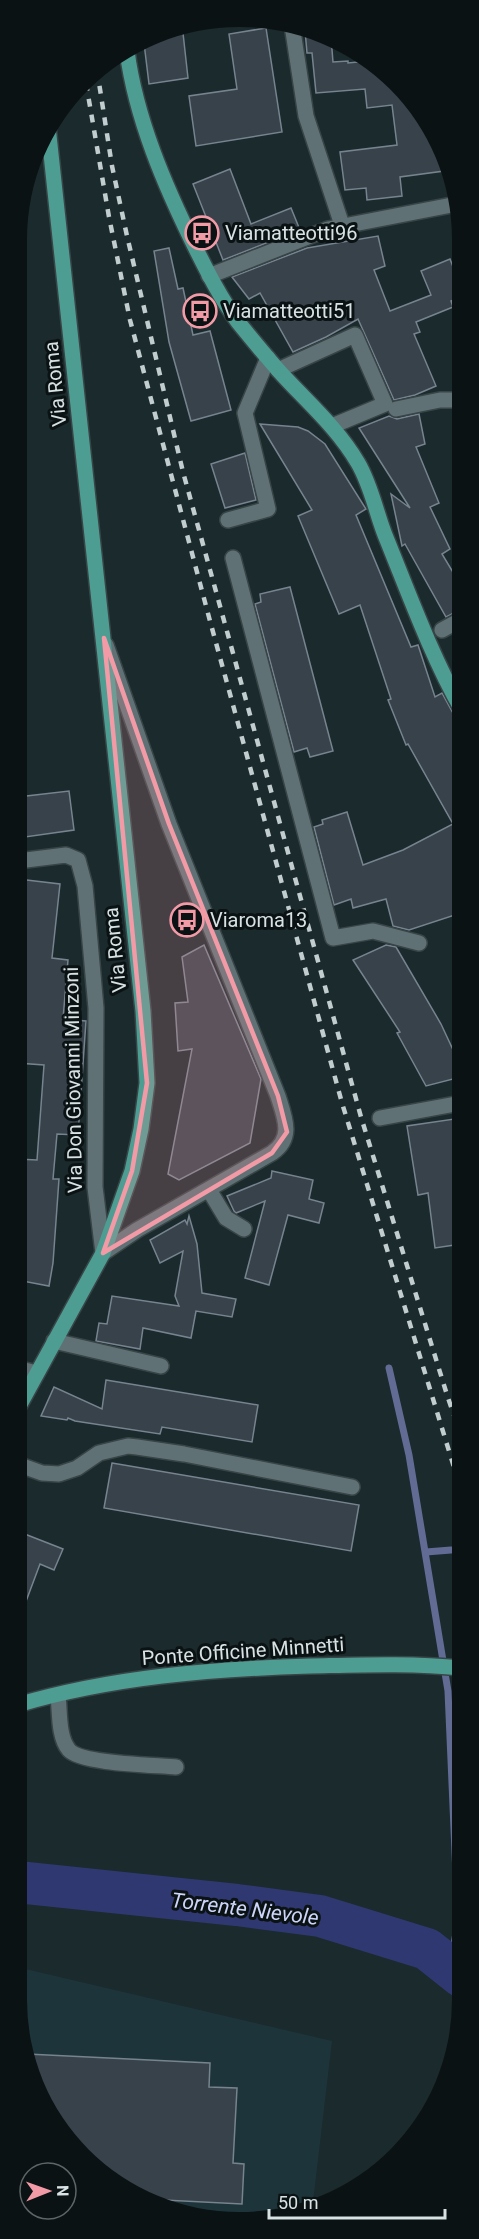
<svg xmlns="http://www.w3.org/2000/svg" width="479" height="2239" viewBox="0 0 479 2239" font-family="Roboto,sans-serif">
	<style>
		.built { fill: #1d353a }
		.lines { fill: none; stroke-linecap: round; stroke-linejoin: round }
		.stream { stroke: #626b94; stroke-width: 7 }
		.river { stroke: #303871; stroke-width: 42 }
		.building { fill: #37424b; stroke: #77838e; stroke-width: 1.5 }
		.minor-casing { stroke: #384547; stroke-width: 18 }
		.major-casing { stroke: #384547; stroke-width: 18 }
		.minor { stroke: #607175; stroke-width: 15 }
		.major { stroke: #4d9d92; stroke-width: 15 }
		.rail { stroke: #c2cdcf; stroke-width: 4.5; stroke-dasharray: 8 8; stroke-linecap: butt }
		.marked { fill: #f39aa7; fill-opacity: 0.2; stroke: #f39aa7; stroke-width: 4.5; stroke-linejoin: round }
		.labels { text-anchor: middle; stroke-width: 6; stroke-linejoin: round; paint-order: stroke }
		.poi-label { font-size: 20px; fill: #d8e2e4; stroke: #0b1213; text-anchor: start }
		.street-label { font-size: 20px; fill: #d8e2e4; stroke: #0b1213 }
		.water-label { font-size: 21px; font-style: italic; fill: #cdd5fa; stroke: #0b1213 }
	</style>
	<rect width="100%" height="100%" fill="#1b2a2d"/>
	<path class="built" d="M 17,1967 L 332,2041 L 312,2210 L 272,2216 L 186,2213 L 154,2205 L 82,2157 L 33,2085 L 17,1999 Z"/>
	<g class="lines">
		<g class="stream">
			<path d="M 389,1368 L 409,1455 L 448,1691 L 458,1921 L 450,1967"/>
			<path d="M 426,1552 L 451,1550"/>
		</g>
		<path class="river" d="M 17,1882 L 237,1905 L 320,1916 L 427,1949 L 461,1976"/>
	</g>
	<g class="building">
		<path d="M 182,24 L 188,78 L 149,84 L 144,43 Z"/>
		<path d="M 266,28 L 282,132 L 196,146 L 189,96 L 237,89 L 229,34 Z"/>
		<path d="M 305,30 L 331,37 L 333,62 L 348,61 L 348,63 L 368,61 L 397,82 L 440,141 L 444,171 L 400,177 L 402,196 L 367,200 L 366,188 L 345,190 L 340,152 L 397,145 L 392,105 L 367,108 L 365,89 L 316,93 L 312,53 L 307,53 Z"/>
		<path d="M 230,169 L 251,224 L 291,208 L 300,230 L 223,260 L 193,184 Z"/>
		<path d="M 378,236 L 385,266 L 374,270 L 390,311 L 431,295 L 421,271 L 450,259 L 462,290 L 462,297 L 451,301 L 453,307 L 416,322 L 420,332 L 414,334 L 436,386 L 415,395 L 394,400 L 358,319 L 326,337 L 293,352 L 260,293 L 249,299 L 232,277 L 307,248 Z"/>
		<path d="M 169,248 L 178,289 L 183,288 L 193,335 L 210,331 L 231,410 L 191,421 L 169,342 L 154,251 Z"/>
		<path d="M 419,414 L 425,444 L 416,447 L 439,503 L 430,507 L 450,549 L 442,554 L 454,574 L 462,570 L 462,609 L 446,617 L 405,544 L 402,546 L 391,494 L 410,508 L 359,428 L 389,416 L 397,419 Z"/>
		<path d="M 260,424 L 298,427 L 308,431 L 325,444 L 366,509 L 356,515 L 411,647 L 418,645 L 435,697 L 442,693 L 454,715 L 462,720 L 461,913 L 409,930 L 393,926 L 386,899 L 353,908 L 351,899 L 334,905 L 314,827 L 323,824 L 322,820 L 347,812 L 363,865 L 403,850 L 453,824 L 408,744 L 406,745 L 388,700 L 391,699 L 360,605 L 339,614 L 298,516 L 312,510 Z"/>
		<path d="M 245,453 L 256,500 L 225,508 L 211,464 Z"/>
		<path d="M 290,587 L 333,751 L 310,757 L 307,748 L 294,752 L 255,604 L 261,602 L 260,594 Z"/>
		<path d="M 69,791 L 74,830 L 18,838 L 18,797 Z"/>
		<path d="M 18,879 L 60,884 L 52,958 L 68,960 L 63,1019 L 86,1021 L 78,1135 L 57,1134 L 53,1179 L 59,1179 L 53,1263 L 49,1286 L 17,1280 L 17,1159 L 37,1160 L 44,1065 L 17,1063 Z"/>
		<path d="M 204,945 L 261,1079 L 250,1143 L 179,1180 L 168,1174 L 192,1049 L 178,1051 L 175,1003 L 188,1002 L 182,957 Z"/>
		<path d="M 386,945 L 396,947 L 441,1024 L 461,1067 L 461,1077 L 426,1086 L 397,1033 L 400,1032 L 353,960 Z"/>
		<path d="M 461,1118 L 461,1244 L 435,1248 L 428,1193 L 418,1195 L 407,1126 Z"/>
		<path d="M 272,1171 L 313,1180 L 309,1199 L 324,1203 L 319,1223 L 288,1215 L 269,1285 L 245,1278 L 265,1201 L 236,1213 L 234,1211 L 227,1196 L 271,1178 Z"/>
		<path d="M 189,1216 L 197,1244 L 202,1293 L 236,1299 L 232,1317 L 196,1311 L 191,1338 L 143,1328 L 140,1349 L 96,1341 L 99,1323 L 107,1324 L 112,1296 L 179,1306 L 175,1296 L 183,1251 L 160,1263 L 150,1240 L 185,1220 L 187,1224 Z"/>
		<path d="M 106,1380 L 258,1405 L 252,1442 L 162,1427 L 160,1434 L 75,1421 L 68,1418 L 67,1420 L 41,1416 L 54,1387 L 102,1409 Z"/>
		<path d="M 112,1463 L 359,1505 L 351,1551 L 104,1508 Z"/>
		<path d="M 17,1531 L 63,1549 L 54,1570 L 40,1564 L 19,1620 L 17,1620 Z"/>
		<path d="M 27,2054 L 210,2063 L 209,2087 L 237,2088 L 233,2163 L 244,2164 L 242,2204 L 144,2199 L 82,2157 L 33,2085 Z"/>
	</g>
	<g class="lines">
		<defs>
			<g id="minor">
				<path d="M 292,25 L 306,116 L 342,225"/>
				<path d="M 209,276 L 328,229 L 457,204"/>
				<path d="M 278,370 L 355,335 L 385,404 L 332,426"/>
				<path d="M 396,409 L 440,400 L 462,400"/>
				<path d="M 228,520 L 268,509 L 245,413 L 268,358"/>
				<path d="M 233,558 L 333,938 L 373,931 L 419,943"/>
				<path d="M 442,630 L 462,619"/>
				<path d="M 18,861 L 66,855 L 78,860 L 85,886 L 96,1008 L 95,1187 L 103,1253 L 137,1230 L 272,1153 C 294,1138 285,1118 278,1096 L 169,824 L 106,645"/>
				<path d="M 380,1118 L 461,1103"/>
				<path d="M 209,1190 L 226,1218 L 244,1229"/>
				<path d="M 54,1341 L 161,1366"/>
				<path d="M 17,1368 L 36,1373"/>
				<path d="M 17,1464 L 42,1473 L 59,1474 L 77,1468 L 99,1453 L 128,1446 L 137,1447 L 184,1454 L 352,1487"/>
				<path d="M 58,1695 C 60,1712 58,1737 69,1750 C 81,1764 156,1765 176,1767"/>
			</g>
			<g id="major">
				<path d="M 127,51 C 136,119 165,186 195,247 C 208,273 221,299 238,322 C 251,338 265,355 279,371 C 306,401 337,427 358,463 C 371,485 376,512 385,535 C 409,594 431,655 462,710"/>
				<path d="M 17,1410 L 103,1253 L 132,1171 L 141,1129 L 147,1083 L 143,1011 L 48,126"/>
				<path d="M 17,1705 C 112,1677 211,1669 310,1666 C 361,1665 411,1663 461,1668"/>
			</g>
		</defs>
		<use href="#minor" class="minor-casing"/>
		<use href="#major" class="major-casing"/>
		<use href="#minor" class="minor"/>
		<use href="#major" class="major"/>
		<g class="rail">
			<path d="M 97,70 L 112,166 L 127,236 L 183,472 L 361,1117 L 448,1398 L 461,1435"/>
			<path d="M 86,83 L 109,217 L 130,320 L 210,621 L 342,1103 L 461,1490"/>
		</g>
	</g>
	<path class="marked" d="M 104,638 L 169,824 L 278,1096 L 287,1132 L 272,1153 L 103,1253 L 132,1171 L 147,1083 Z"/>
	<defs>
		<symbol id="bus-ring" viewBox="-11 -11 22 22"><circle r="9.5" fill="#0b1213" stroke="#f39aa7" stroke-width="1.5"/><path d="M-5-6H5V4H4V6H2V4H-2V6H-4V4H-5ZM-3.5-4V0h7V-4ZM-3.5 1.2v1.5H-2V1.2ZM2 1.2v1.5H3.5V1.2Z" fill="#f39aa7"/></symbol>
	</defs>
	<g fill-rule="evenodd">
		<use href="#bus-ring" x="183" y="214" width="38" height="38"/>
		<use href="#bus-ring" x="181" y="292" width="38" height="38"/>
		<use href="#bus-ring" x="168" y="901" width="38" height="38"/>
	</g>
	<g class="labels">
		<g class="poi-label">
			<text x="225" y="240">Viamatteotti96</text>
			<text x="223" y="318">Viamatteotti51</text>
			<text x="210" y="927">Viaroma13</text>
		</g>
		<g class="street-label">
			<text transform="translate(55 384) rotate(-96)" y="7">Via Roma</text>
			<text transform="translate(115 950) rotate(-96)" y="7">Via Roma</text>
			<text transform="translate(73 1080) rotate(-91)" y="7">Via Don Giovanni Minzoni</text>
			<text transform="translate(243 1651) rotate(-4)" y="7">Ponte Officine Minnetti</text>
		</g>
		<g class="water-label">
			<text transform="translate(245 1909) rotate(7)" y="7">Torrente Nievole</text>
		</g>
	</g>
	<path d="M0 0H479V2239H0ZM239 27H240A212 212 0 0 1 452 239V2000A212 212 0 0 1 240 2212H239A212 212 0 0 1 27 2000V239A212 212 0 0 1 239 27Z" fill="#0b1213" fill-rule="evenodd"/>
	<g transform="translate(48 2191) rotate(89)"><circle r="28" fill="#0b1213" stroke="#5d6567" stroke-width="1.5"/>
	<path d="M0-4.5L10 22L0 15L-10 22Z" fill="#f39aa7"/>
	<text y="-9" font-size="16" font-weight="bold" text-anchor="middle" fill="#d8e2e4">N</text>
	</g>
	<path d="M269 2209v9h176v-9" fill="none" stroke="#d8e2e4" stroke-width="3"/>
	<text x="278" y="2209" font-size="18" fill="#d8e2e4" stroke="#0b1213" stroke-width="4.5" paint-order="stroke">50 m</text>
</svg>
